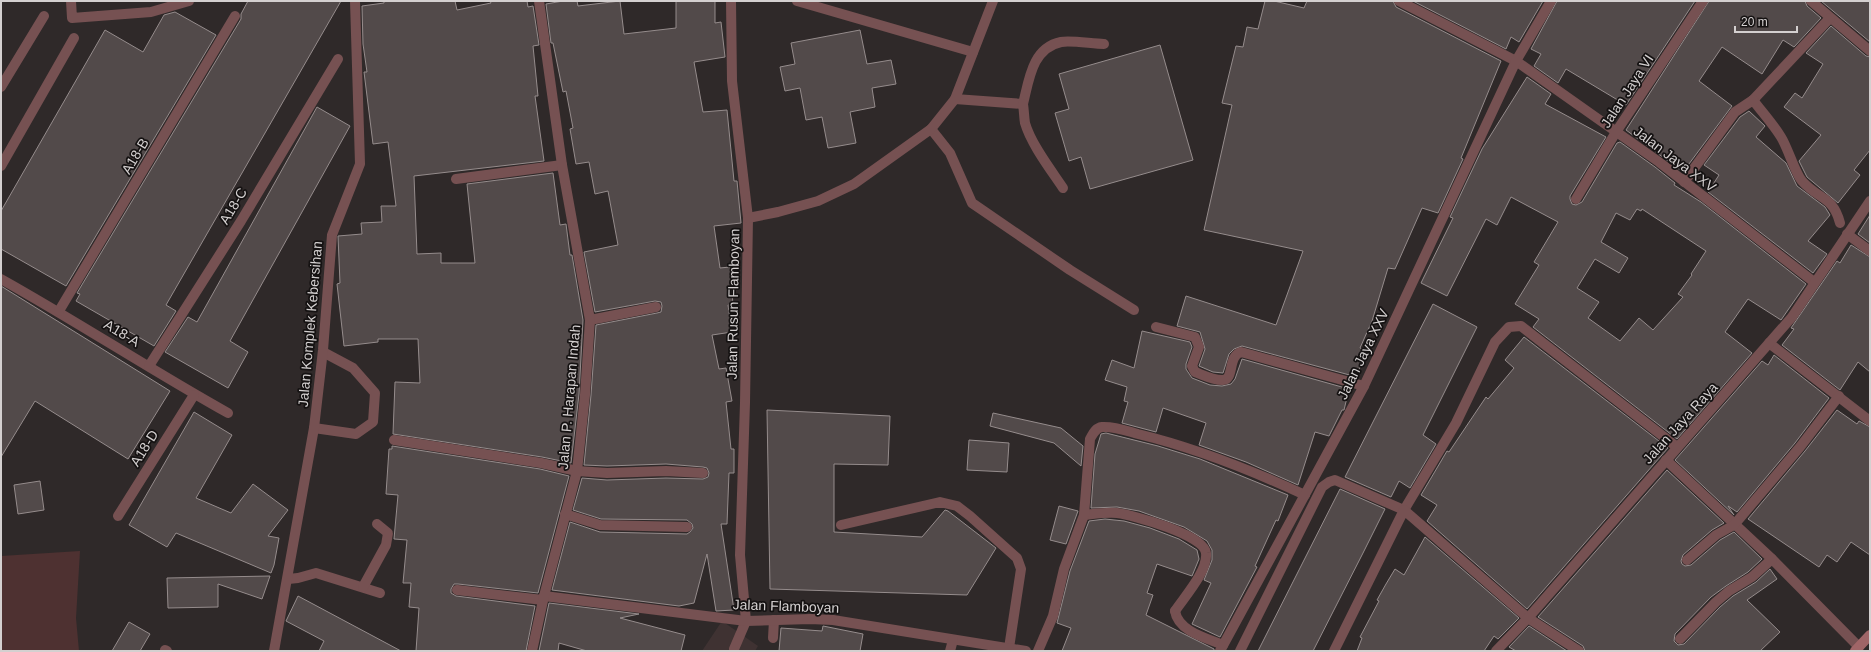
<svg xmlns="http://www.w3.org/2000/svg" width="1871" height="652" viewBox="0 0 1871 652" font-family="Arial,sans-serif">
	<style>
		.built { fill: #3f3232 }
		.green { fill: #4e3131 }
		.building { fill: #524a4a; stroke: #958c8c; fill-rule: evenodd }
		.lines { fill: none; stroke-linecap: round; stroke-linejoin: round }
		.service { stroke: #765152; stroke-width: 10 }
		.minor { stroke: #765152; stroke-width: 10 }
		.secondary { stroke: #a06567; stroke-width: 10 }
		.labels { text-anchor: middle; stroke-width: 3.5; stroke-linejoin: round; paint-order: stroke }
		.street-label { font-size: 14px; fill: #d4d0d0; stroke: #151212 }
	</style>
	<rect width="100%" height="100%" fill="#2f2929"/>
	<path class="built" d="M 722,621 L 758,646 L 755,651 L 702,651 Z"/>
	<path class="green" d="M 80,551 L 76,618 L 79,651 L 1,651 L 1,556 Z"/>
	<g class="building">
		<path d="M 248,1 L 341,1 L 166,305 L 176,311 L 154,346 L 76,301 L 80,294 L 77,293 L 241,19 L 241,14 Z"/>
		<path d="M 384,1 L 455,1 L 457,10 L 491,3 L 490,1 L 527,1 L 528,7 L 533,6 L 539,45 L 533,46 L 538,96 L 535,96 L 544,161 L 414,176 L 417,254 L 441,253 L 441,263 L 475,263 L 467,184 L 553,173 L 560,225 L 566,224 L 570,255 L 572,255 L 583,320 L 579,394 L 571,463 L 542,457 L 393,434 L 395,382 L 420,383 L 418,339 L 378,339 L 378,342 L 344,346 L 337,284 L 340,283 L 338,236 L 362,234 L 361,223 L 382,222 L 381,206 L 396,206 L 388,142 L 373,144 L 364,72 L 367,72 L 363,44 L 362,6 L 384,3 Z"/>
		<path d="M 563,1 L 577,1 L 578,6 L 620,1 L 624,34 L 676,28 L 676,1 L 715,1 L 715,23 L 721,22 L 725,57 L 694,62 L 703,112 L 727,110 L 734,181 L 737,181 L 741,223 L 714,226 L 720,268 L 730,267 L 733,305 L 728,305 L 732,332 L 712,335 L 719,369 L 726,368 L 732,401 L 726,402 L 731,449 L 734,449 L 734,473 L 729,473 L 727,524 L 721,524 L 734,610 L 716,611 L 707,554 L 694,603 L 679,606 L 552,590 L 570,522 L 600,532 L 687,534 L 690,532 L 693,528 L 692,524 L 687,520 L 601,519 L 573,510 L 582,478 L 607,480 L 666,478 L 703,479 L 708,477 L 709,473 L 707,468 L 703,467 L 666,464 L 607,466 L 584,465 L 591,395 L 596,325 L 657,313 L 661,312 L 662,306 L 661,302 L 655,301 L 595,312 L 584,252 L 618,245 L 608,191 L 595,194 L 589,162 L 576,164 L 570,129 L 573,128 L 566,91 L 563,92 L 553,43 L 551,43 L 546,4 Z"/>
		<path d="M 1265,1 L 1274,1 L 1304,8 L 1307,1 L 1393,1 L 1396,7 L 1501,61 L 1461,158 L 1463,159 L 1438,213 L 1422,208 L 1395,269 L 1388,268 L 1372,321 L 1360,348 L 1365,350 L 1357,377 L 1242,346 L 1234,349 L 1229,354 L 1223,373 L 1213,372 L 1199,366 L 1205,349 L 1200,332 L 1177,326 L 1186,296 L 1276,325 L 1303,251 L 1204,230 L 1232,105 L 1222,103 L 1236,46 L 1243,47 L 1247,27 L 1258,29 Z"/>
		<path d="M 1413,1 L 1543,1 L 1519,42 L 1511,37 L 1506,49 Z"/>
		<path d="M 1557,1 L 1695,1 L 1626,105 L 1566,69 L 1558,83 L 1534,66 L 1541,54 L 1531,49 Z"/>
		<path d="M 1709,1 L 1805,1 L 1807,6 L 1821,18 L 1794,47 L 1783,40 L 1762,74 L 1722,47 L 1699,81 L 1732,106 L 1683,172 L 1626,130 Z"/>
		<path d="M 1821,1 L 1870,1 L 1870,42 Z"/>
		<path d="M 175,12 L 216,35 L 66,286 L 1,249 L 1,211 L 105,30 L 143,52 L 164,15 Z"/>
		<path d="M 1831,26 L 1866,56 L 1870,57 L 1870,150 L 1854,170 L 1860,175 L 1838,203 L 1807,177 L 1799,161 L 1821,135 L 1784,107 L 1795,93 L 1802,98 L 1823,64 L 1806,53 Z"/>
		<path d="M 860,30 L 867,64 L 891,60 L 896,84 L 872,88 L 875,107 L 850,112 L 856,143 L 828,148 L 822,117 L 806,120 L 800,88 L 785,91 L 780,67 L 795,64 L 791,43 Z"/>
		<path d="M 1160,45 L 1193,160 L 1090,189 L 1081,157 L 1069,161 L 1055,113 L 1069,109 L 1059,74 Z"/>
		<path d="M 1527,77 L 1551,94 L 1545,104 L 1606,137 L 1570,196 L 1570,199 L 1572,204 L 1576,205 L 1582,202 L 1617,143 L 1620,142 L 1655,167 L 1675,183 L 1674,185 L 1701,202 L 1806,284 L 1781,320 L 1748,299 L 1725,332 L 1752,353 L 1677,439 L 1533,327 L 1539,319 L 1515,304 L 1539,265 L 1534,262 L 1558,222 L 1511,197 L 1497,225 L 1486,219 L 1447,296 L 1421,283 L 1453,218 L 1450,217 L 1482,149 ZM 1637,209 L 1641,211 L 1642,209 L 1706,251 L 1691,274 L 1692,275 L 1678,294 L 1683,297 L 1653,330 L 1639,318 L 1620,341 L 1588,318 L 1599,302 L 1577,288 L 1595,259 L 1619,273 L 1628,258 L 1601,242 L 1616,213 L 1630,220 Z"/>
		<path d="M 317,107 L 350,126 L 230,341 L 248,352 L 228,388 L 165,352 L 188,317 L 197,322 Z"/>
		<path d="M 1749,111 L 1765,126 L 1756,137 L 1786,163 L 1797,186 L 1825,207 L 1830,215 L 1808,241 L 1827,254 L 1813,273 L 1708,192 L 1719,175 L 1704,165 L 1740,117 Z"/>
		<path d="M 1870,215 L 1870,243 L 1858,234 Z"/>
		<path d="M 1851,245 L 1870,257 L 1870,372 L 1858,362 L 1840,390 L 1782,345 L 1794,329 L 1791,328 L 1837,261 L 1840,263 Z"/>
		<path d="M 1,286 L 170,391 L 128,459 L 35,401 L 1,457 Z"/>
		<path d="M 1433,304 L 1477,327 L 1423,435 L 1436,444 L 1410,488 L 1399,481 L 1391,497 L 1345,477 Z"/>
		<path d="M 1142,331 L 1190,342 L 1192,347 L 1186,364 L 1186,369 L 1192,378 L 1210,385 L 1222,386 L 1231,384 L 1235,379 L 1242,359 L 1349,389 L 1344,410 L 1342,410 L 1329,436 L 1315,432 L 1298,485 L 1246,462 L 1199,445 L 1206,423 L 1163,408 L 1156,432 L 1122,423 L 1128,402 L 1124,401 L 1127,387 L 1105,380 L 1112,360 L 1134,368 Z"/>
		<path d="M 1524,337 L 1668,448 L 1527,609 L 1427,521 L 1437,505 L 1421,495 L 1447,451 L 1449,452 L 1486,397 L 1488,399 L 1514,368 L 1505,360 Z"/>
		<path d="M 1774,355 L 1829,398 L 1795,443 L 1737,512 L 1728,506 L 1734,515 L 1675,460 L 1762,361 L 1768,365 Z"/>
		<path d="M 767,410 L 890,416 L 888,465 L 834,464 L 834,532 L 922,537 L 945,510 L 948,511 L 996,548 L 967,595 L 770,589 Z"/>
		<path d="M 1837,410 L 1857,424 L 1859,421 L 1870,427 L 1870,555 L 1851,542 L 1837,562 L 1827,555 L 1819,567 L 1748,519 L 1805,451 Z"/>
		<path d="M 194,412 L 232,435 L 196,498 L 231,513 L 253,484 L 288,510 L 268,536 L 279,538 L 274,565 L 271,573 L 176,533 L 167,547 L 129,525 Z"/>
		<path d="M 993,413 L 1061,428 L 1083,446 L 1081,466 L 1054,443 L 990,426 Z"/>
		<path d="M 1106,433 L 1158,446 L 1200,459 L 1288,495 L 1278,521 L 1276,520 L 1255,566 L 1257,567 L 1220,637 L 1192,624 L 1211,583 L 1204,580 L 1212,560 L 1212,550 L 1207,541 L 1184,527 L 1139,511 L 1117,507 L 1091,508 L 1095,454 L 1101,434 Z"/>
		<path d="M 969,440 L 1009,443 L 1007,472 L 967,470 Z"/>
		<path d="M 392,446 L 540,469 L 569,476 L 538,593 L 458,584 L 454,584 L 451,589 L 451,593 L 456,596 L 535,606 L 526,651 L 416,651 L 419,608 L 409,607 L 411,583 L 403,583 L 407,540 L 394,539 L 398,495 L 386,494 L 389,449 L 392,449 Z"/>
		<path d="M 1667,470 L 1724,523 L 1712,530 L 1683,555 L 1681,561 L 1682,564 L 1685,566 L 1691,565 L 1720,540 L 1734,532 L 1762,559 L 1748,572 L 1726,586 L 1711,597 L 1675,634 L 1674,641 L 1678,645 L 1684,644 L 1720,607 L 1733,596 L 1756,582 L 1770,569 L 1777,579 L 1747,600 L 1780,632 L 1760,651 L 1585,651 L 1583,646 L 1538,617 Z"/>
		<path d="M 40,481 L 44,510 L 18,514 L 14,485 Z"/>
		<path d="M 1340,489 L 1385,509 L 1363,553 L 1313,651 L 1258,651 Z"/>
		<path d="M 1059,506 L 1078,511 L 1066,544 L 1050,540 Z"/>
		<path d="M 1105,519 L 1124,521 L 1150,528 L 1179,539 L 1197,550 L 1199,559 L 1192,576 L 1157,564 L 1147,593 L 1153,595 L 1146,615 L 1214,649 L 1214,651 L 1062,651 L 1071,628 L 1057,623 L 1070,571 L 1089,521 Z"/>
		<path d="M 1425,537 L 1519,618 L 1498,639 L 1494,636 L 1484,651 L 1357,651 L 1362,638 L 1360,637 L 1379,601 L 1377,600 L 1386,584 L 1395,569 L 1404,575 Z"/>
		<path d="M 270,576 L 262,599 L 218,584 L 218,607 L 168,608 L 167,578 Z"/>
		<path d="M 298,596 L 401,651 L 319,651 L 324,641 L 286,621 Z"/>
		<path d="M 549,603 L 639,614 L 620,618 L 685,635 L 681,651 L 587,651 L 559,643 L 558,651 L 539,651 Z"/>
		<path d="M 129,622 L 150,634 L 140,651 L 112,651 Z"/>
		<path d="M 823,626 L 863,634 L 860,651 L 779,651 L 781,628 L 822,631 Z"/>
		<path d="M 1529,626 L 1567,651 L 1516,651 L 1509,647 Z"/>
	</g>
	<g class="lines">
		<g class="service">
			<path d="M 955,99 L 1023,104 C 1029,80 1032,48 1061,42 C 1071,40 1093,44 1104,44"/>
			<path d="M 1023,104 C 1024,110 1024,117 1025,123 C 1031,144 1051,170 1063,188"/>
			<path d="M 931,129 L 950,153 L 972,203 L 1070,270 L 1134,310"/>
			<path d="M 841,525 L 940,502 L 957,506 L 970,516 L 1017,558 L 1021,569 L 1009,648"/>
			<path d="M 1175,611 C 1178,631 1206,638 1223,645"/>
			<path d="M 773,638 L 774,620"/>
			<path d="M 734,649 L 746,621"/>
		</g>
		<g class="minor">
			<path d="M 71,1 L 72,18 L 151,12 L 189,1"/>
			<path d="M 731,1 L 732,81 L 748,218 L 745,403 L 740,555 L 746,621"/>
			<path d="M 797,1 L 973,52"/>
			<path d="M 1399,1 L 1516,61 L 1659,162 L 1814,282"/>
			<path d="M 1811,1 L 1870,51"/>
			<path d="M 1,87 L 44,16"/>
			<path d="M 1753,100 L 1830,18"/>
			<path d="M 1,166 L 74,38"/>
			<path d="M 456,179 L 562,165"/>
			<path d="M 1684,182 L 1735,112 L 1753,100 C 1762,112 1773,124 1781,137 C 1788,148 1795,173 1802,181 C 1819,200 1833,196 1840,223"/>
			<path d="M 1576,199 L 1616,132 L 1703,1"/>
			<path d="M 748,218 L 778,212 L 818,201 L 854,184 L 931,129 L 955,99 L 993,1"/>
			<path d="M 1847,234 L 1870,251"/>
			<path d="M 1,279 C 78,322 151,370 228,413"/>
			<path d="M 59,311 L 235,16"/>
			<path d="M 590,320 L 656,307"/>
			<path d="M 1156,327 L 1195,337 L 1199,347 L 1192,366 L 1195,372 C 1203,375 1213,380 1222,380 C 1235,381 1227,356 1241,352 L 1364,386"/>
			<path d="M 1769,343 L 1870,421"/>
			<path d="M 149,366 L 241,221 L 338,59"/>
			<path d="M 314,428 L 356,434 L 373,422 L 375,393 L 353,368 L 323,352"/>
			<path d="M 394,440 L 541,463 L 577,471 L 607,473 L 666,471 L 703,473"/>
			<path d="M 1666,460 L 1772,559 L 1859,647"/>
			<path d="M 565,514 L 600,525 L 687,527"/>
			<path d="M 1084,515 C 1094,514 1106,512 1117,513 C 1133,515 1205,535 1206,553 C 1208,571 1185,596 1175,611"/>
			<path d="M 118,516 L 194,395"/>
			<path d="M 1687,560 L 1716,535 L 1734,525 L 1800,447 L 1839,396"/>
			<path d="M 288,579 L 298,578 L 316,573 L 380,593"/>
			<path d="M 363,587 L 386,545 L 388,533 L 377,524"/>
			<path d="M 457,590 L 543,600"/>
			<path d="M 544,596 L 746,621 L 810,619 L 833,620 L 1026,651"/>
			<path d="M 1680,639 L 1716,602 L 1729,591 L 1752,577 L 1772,559"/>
			<path d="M 165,650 L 167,651"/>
			<path d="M 274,651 L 314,428 L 323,350 L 332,235 L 360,164 L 355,1"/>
			<path d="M 532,651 L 544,596 L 577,471 L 585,395 L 590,320 L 562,165 L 539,1"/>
			<path d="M 950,651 L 953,640"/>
			<path d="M 1038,651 L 1053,616 L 1064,569 L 1084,515 L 1090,439 C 1093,434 1095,428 1102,427 C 1114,426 1127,431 1138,434 C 1196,448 1251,470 1305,495"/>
			<path d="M 1220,651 L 1364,386 L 1516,61 L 1551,1"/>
			<path d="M 1240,651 L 1322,487 L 1329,482 L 1335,480 L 1404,510 L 1456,423 L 1495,342 L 1509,327 L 1521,326 L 1677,447"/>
			<path d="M 1334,651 L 1404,510 L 1528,618 L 1579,651"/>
			<path d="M 1496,651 L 1528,618 L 1792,317 L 1870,201"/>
		</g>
		<path class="secondary" d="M 1855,651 L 1870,635"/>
	</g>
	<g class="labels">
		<g class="street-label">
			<text transform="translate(1627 91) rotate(-57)" y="5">Jalan Jaya VI</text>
			<text transform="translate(135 156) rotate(-59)" y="5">A18-B</text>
			<text transform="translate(1675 159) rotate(37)" y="5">Jalan Jaya XXV</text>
			<text transform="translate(233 206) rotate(-59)" y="5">A18-C</text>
			<text transform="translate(733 304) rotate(-89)" y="5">Jalan Rusun Flamboyan</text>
			<text transform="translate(310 324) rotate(-85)" y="5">Jalan Komplek Kebersihan</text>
			<text transform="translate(122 333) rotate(31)" y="5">A18-A</text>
			<text transform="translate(1363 354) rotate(-64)" y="5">Jalan Jaya XXV</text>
			<text transform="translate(569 397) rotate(-85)" y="5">Jalan P. Harapan Indah</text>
			<text transform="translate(1680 423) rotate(-48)" y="5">Jalan Jaya Raya</text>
			<text transform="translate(144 448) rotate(-58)" y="5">A18-D</text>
			<text transform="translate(786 606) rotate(2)" y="5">Jalan Flamboyan</text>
		</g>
	</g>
	<rect width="1871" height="652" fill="none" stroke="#d4d0d0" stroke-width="4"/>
	<path d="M1735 26v6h62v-6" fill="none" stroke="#d4d0d0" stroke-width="2"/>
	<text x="1741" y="26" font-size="12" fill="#d4d0d0" stroke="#151212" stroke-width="3" paint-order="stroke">20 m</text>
</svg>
